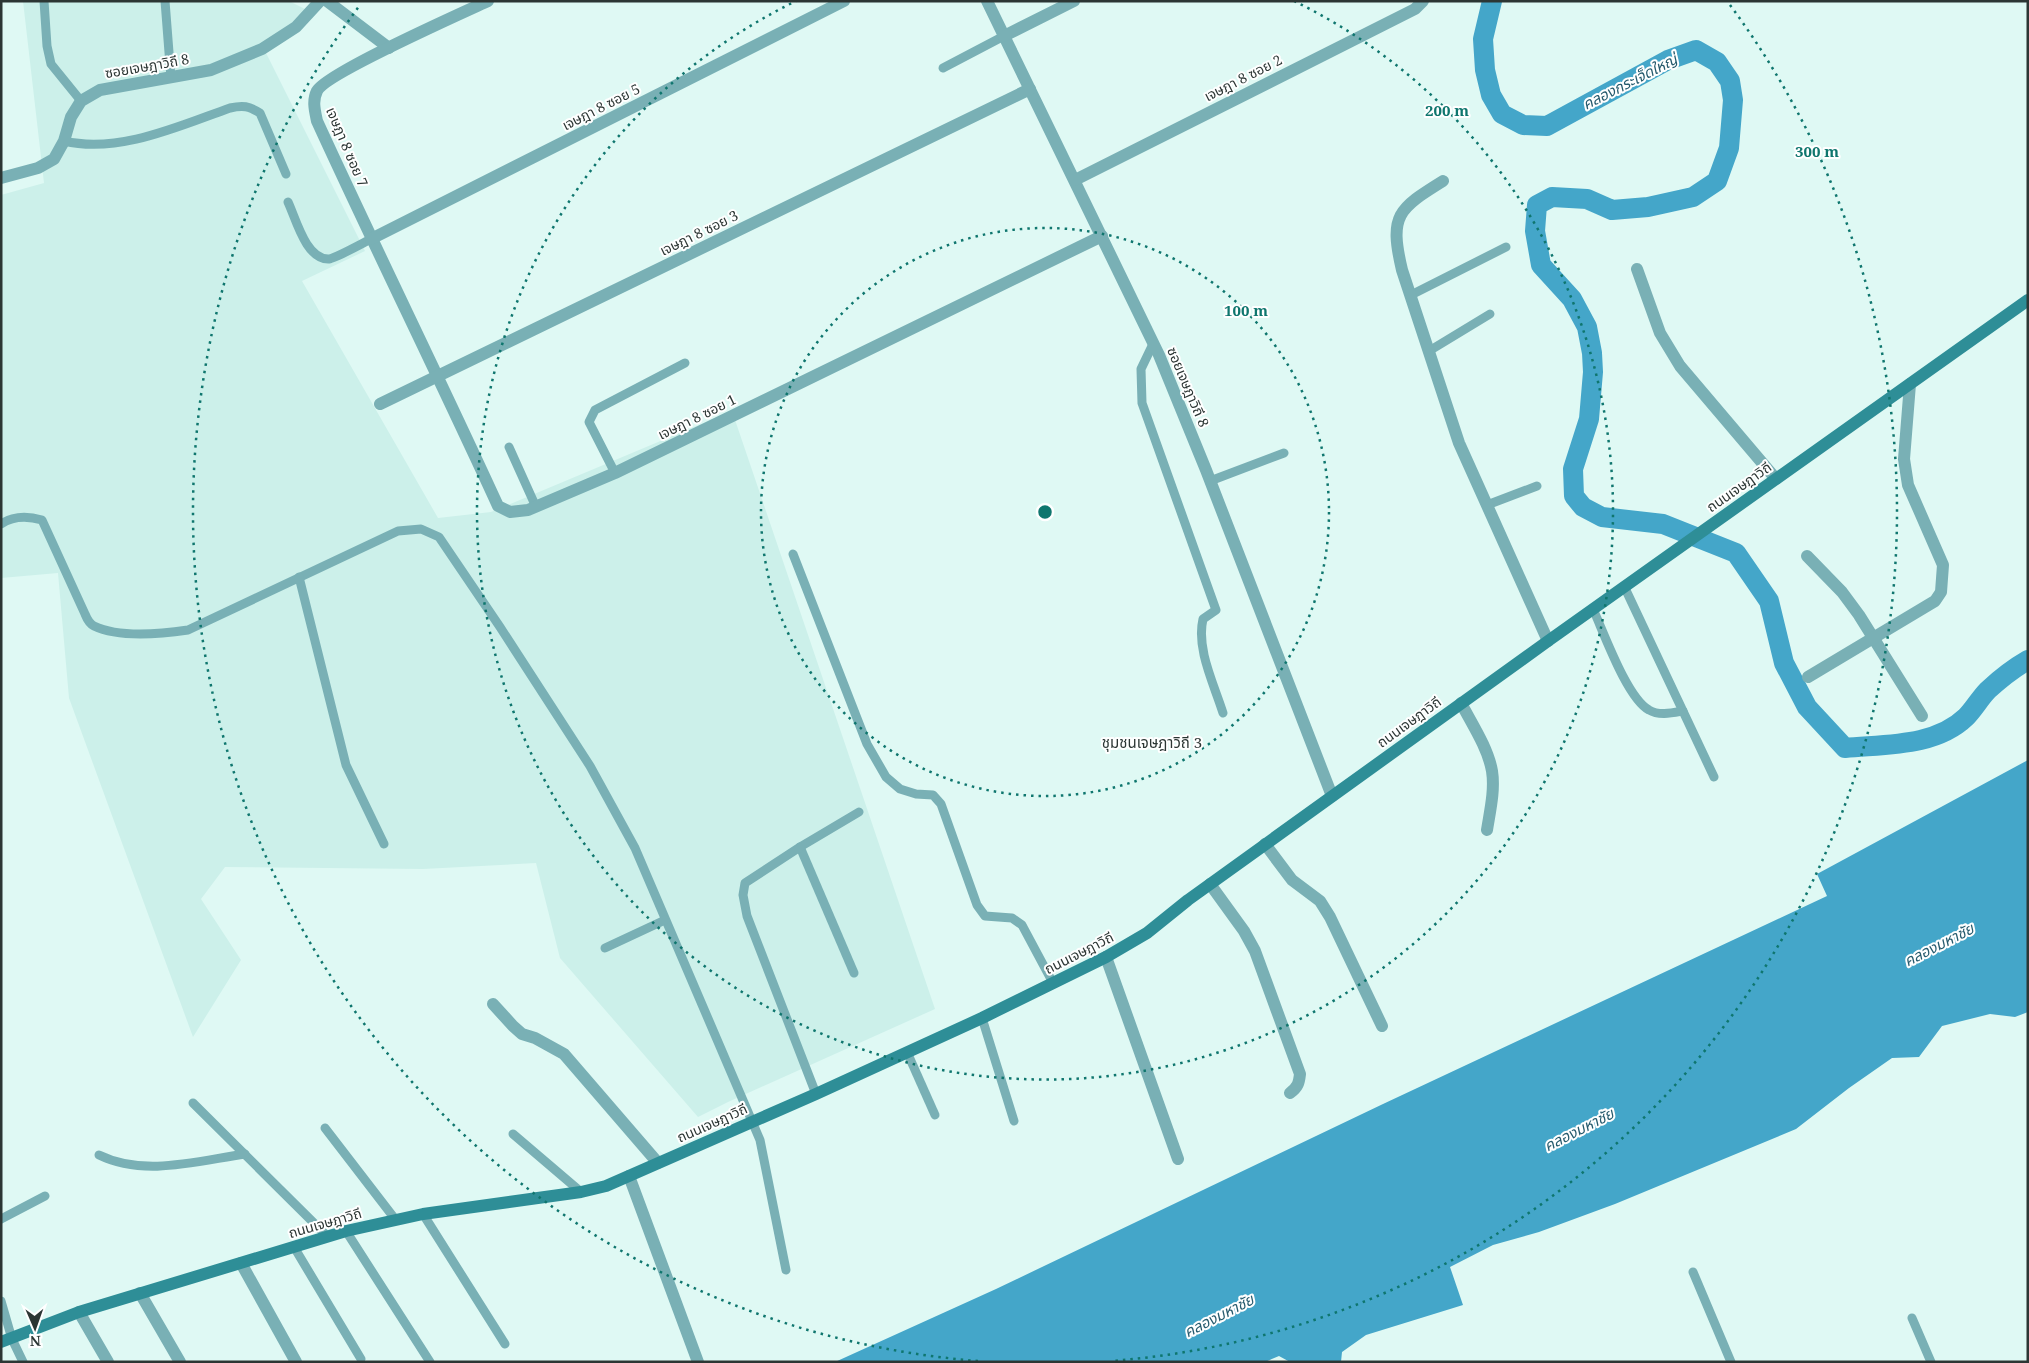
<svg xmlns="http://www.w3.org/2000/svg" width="2029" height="1363" viewBox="0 0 2029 1363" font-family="'Noto Serif','Noto Sans Thai',serif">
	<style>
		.built { fill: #ccf0ea }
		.water { fill: #44a6c9 }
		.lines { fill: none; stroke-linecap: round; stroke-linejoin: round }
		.canal { stroke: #44a6c9; stroke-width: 20 }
		.lane { stroke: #79b0b5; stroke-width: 9 }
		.street { stroke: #79b0b5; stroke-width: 12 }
		.secondary { stroke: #2e8e97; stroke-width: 12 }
		.ring { fill: none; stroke: #0f766e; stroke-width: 2.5; stroke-dasharray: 2.5 5 }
		.labels { text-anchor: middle; stroke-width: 4; stroke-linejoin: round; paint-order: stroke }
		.street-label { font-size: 14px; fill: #2c3634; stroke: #fff }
		.water-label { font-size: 15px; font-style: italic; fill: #255a6d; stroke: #fff }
		.neighbourhood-label { font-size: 15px; fill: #2c3634; stroke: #fff }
		.centre { fill: #0f766e; stroke: #fff; stroke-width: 2.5 }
		.ring-label { font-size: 15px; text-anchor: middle; font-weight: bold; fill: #0f766e; stroke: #fff; stroke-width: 4; stroke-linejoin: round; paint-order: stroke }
	</style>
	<rect width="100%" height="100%" fill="#dff9f4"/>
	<path class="built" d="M 23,1 L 289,1 L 315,14 L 262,45 L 365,251 L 302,281 L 438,518 L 491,512 L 732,411 L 935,1009 L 728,1102 L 698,1117 L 560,958 L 536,863 L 423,869 L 225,867 L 201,899 L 241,960 L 193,1037 L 69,698 L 58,573 L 1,578 L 1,195 L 44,183 Z"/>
	<path class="water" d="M 2028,760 L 2028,1012 L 2015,1017 L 1990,1014 L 1942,1026 L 1919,1057 L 1892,1058 L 1849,1088 L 1796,1129 L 1615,1204 L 1539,1232 L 1493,1245 L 1450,1267 L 1463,1305 L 1366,1335 L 1342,1352 L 1341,1362 L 1290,1362 L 1279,1356 L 1265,1362 L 835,1362 L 996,1289 L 1383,1104 L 1827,896 L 1817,874 Z"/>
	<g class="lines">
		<path class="canal" d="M 1492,1 L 1483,39 L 1485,70 L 1491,95 L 1502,114 L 1523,125 L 1547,126 L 1668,60 L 1696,50 L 1717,62 L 1730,81 L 1733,100 L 1729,148 L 1717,181 L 1693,197 L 1648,207 L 1612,210 L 1587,199 L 1552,197 L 1537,205 L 1535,231 L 1541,265 L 1572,299 L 1587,327 L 1592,353 L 1593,372 L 1589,419 L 1573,469 L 1574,496 L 1583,507 L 1602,517 L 1663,524 L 1736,553 L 1769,601 L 1784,663 L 1807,707 L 1845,748 C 1885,744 1935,747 1966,717 C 1974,709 1980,698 1988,690 C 2000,679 2014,668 2028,660"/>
		<g class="lane">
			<path d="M 44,1 L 47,46 L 51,64 L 81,101"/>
			<path d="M 165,1 L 171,78"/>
			<path d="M 943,68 L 1004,36"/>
			<path d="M 64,141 C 119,154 179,126 230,108 C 243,105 249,106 260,113 L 286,174"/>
			<path d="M 288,202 C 296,219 306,260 329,259 C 336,258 363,243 371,239"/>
			<path d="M 1411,295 L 1506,247"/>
			<path d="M 1153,344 L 1141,369 L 1142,403 L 1216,610 L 1203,619 C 1196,649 1214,684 1223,713"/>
			<path d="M 1429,351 L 1490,314"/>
			<path d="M 509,447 L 536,507"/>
			<path d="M 615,473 L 589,422 L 595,410 L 685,363"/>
			<path d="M 1210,481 L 1284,453"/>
			<path d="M 1487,505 L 1537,486"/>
			<path d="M 1,524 C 13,516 28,516 42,520 L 85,614 C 87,619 90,624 94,626 C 119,638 161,634 188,630 L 398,531 L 421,529 L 439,537 L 500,627 L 590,766 L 635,848 L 760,1140 L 786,1270"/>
			<path d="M 793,554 L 867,744 L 886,777 L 900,789 L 916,794 L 933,795 L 941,804 L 977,905 L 985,916 L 1012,918 L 1022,925 L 1053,983"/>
			<path d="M 299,577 L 346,765 L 384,844"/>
			<path d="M 1624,586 L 1714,777"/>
			<path d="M 1593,609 C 1604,633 1627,698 1649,710 C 1659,716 1672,713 1683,711"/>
			<path d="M 800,847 L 854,973"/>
			<path d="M 605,948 L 665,920"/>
			<path d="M 982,1018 L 1014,1121"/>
			<path d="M 907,1052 L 935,1115"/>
			<path d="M 816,1094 L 747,916 L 743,895 L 745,883 L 800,847 L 859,812"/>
			<path d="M 193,1103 L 328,1237"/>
			<path d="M 325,1128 L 395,1219"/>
			<path d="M 513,1134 L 581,1192"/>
			<path d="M 99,1155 C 144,1177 197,1161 245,1154"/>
			<path d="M 423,1214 L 505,1344"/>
			<path d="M 1,1219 L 45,1196"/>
			<path d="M 346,1231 L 430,1362"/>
			<path d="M 294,1247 L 361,1359"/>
			<path d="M 1693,1272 L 1731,1362"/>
			<path d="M 1,1301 L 12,1339 L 23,1362"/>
			<path d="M 1912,1318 L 1931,1362"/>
		</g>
		<g class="street">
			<path d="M 327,1 L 389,48"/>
			<path d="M 488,1 C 462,13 325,74 317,91 C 312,101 315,111 317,121 C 376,250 439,377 498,506 L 510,512 L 528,510 L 615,473 L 1102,236"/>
			<path d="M 987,1 L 1159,355 L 1206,470 L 1332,796"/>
			<path d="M 1004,36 L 1074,1"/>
			<path d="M 1,178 L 38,168 L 54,159 L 64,141 L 71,117 L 81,101 L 100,90 L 211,70 L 262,49 L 296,27 L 320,1"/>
			<path d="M 1075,180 L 1415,9 L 1423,1"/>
			<path d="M 1443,181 C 1398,209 1389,215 1402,270 L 1459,443 L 1548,641"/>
			<path d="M 371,239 L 844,1"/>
			<path d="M 1637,269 L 1660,333 L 1680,366 L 1776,479"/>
			<path d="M 380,404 L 1030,89"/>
			<path d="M 1807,556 L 1842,592 L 1859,615 L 1922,716"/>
			<path d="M 1808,677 L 1935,601 L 1941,592 L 1943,565 L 1908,485 L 1904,459 L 1910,384"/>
			<path d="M 1461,703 C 1472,724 1488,748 1492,771 C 1495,790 1490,811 1487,830"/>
			<path d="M 1265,844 L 1292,880 L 1320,901 L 1330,917 L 1382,1026"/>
			<path d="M 1210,884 L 1244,931 L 1255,951 L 1300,1074 C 1299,1083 1298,1087 1290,1093"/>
			<path d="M 1106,957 L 1178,1159"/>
			<path d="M 493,1004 L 513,1026 L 522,1034 L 535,1038 L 564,1054 L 658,1163"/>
			<path d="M 629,1176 L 698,1362"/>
			<path d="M 241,1263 L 296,1362"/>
			<path d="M 140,1293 L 180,1362"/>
			<path d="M 79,1312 L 108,1362"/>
		</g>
		<path class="secondary" d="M 1,1342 L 79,1312 L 346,1231 L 423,1214 L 581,1192 L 606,1186 L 816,1094 L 982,1018 L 1106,957 L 1147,933 L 1188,900 L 1548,641 L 2028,300"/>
	</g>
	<g class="ring">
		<circle cx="1045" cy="512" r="284"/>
		<path d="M1294 1A568 568 0 1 1 796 1"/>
		<path d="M978 1361A852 852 0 0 1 360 5M1730 5A852 852 0 0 1 1112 1361"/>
	</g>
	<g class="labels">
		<g class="street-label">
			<text transform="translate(147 66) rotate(-10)" y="5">ซอยเจษฎาวิถี 8</text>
			<text transform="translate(1243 78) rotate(-27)" y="5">เจษฎา 8 ซอย 2</text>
			<text transform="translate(601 107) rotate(-27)" y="5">เจษฎา 8 ซอย 5</text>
			<text transform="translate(347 147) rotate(67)" y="5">เจษฎา 8 ซอย 7</text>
			<text transform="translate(699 233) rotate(-26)" y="5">เจษฎา 8 ซอย 3</text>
			<text transform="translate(1188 387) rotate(67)" y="5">ซอยเจษฎาวิถี 8</text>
			<text transform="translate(697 417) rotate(-26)" y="5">เจษฎา 8 ซอย 1</text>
			<text transform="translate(1739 487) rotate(-35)" y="5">ถนนเจษฎาวิถี</text>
			<text transform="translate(1409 722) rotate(-36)" y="5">ถนนเจษฎาวิถี</text>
			<text transform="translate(1079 953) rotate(-27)" y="5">ถนนเจษฎาวิถี</text>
			<text transform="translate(712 1123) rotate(-24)" y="5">ถนนเจษฎาวิถี</text>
			<text transform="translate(325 1223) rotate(-16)" y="5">ถนนเจษฎาวิถี</text>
		</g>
		<g class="water-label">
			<text transform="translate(1630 82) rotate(-27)" y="5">คลองกระเจ็ดใหญ่</text>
			<text transform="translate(1939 945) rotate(-27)" y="5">คลองมหาชัย</text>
			<text transform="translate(1579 1130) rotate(-27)" y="5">คลองมหาชัย</text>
			<text transform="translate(1219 1316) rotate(-27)" y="5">คลองมหาชัย</text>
		</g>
		<g class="neighbourhood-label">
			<text x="1152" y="748">ชุมชนเจษฎาวิถี 3</text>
		</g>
	</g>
	<circle cx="1045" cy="512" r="8" class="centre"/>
	<g class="ring-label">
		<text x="1447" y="116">200 m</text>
		<text x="1817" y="157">300 m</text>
		<text x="1246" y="316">100 m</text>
	</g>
	<rect width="2029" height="1363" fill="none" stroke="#2c3634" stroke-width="5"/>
	<g transform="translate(35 1328) rotate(178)" stroke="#ffffff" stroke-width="4" paint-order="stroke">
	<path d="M0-4L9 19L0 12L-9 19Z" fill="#2c3634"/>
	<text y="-8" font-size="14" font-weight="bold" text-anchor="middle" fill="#2c3634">N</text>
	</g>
</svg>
